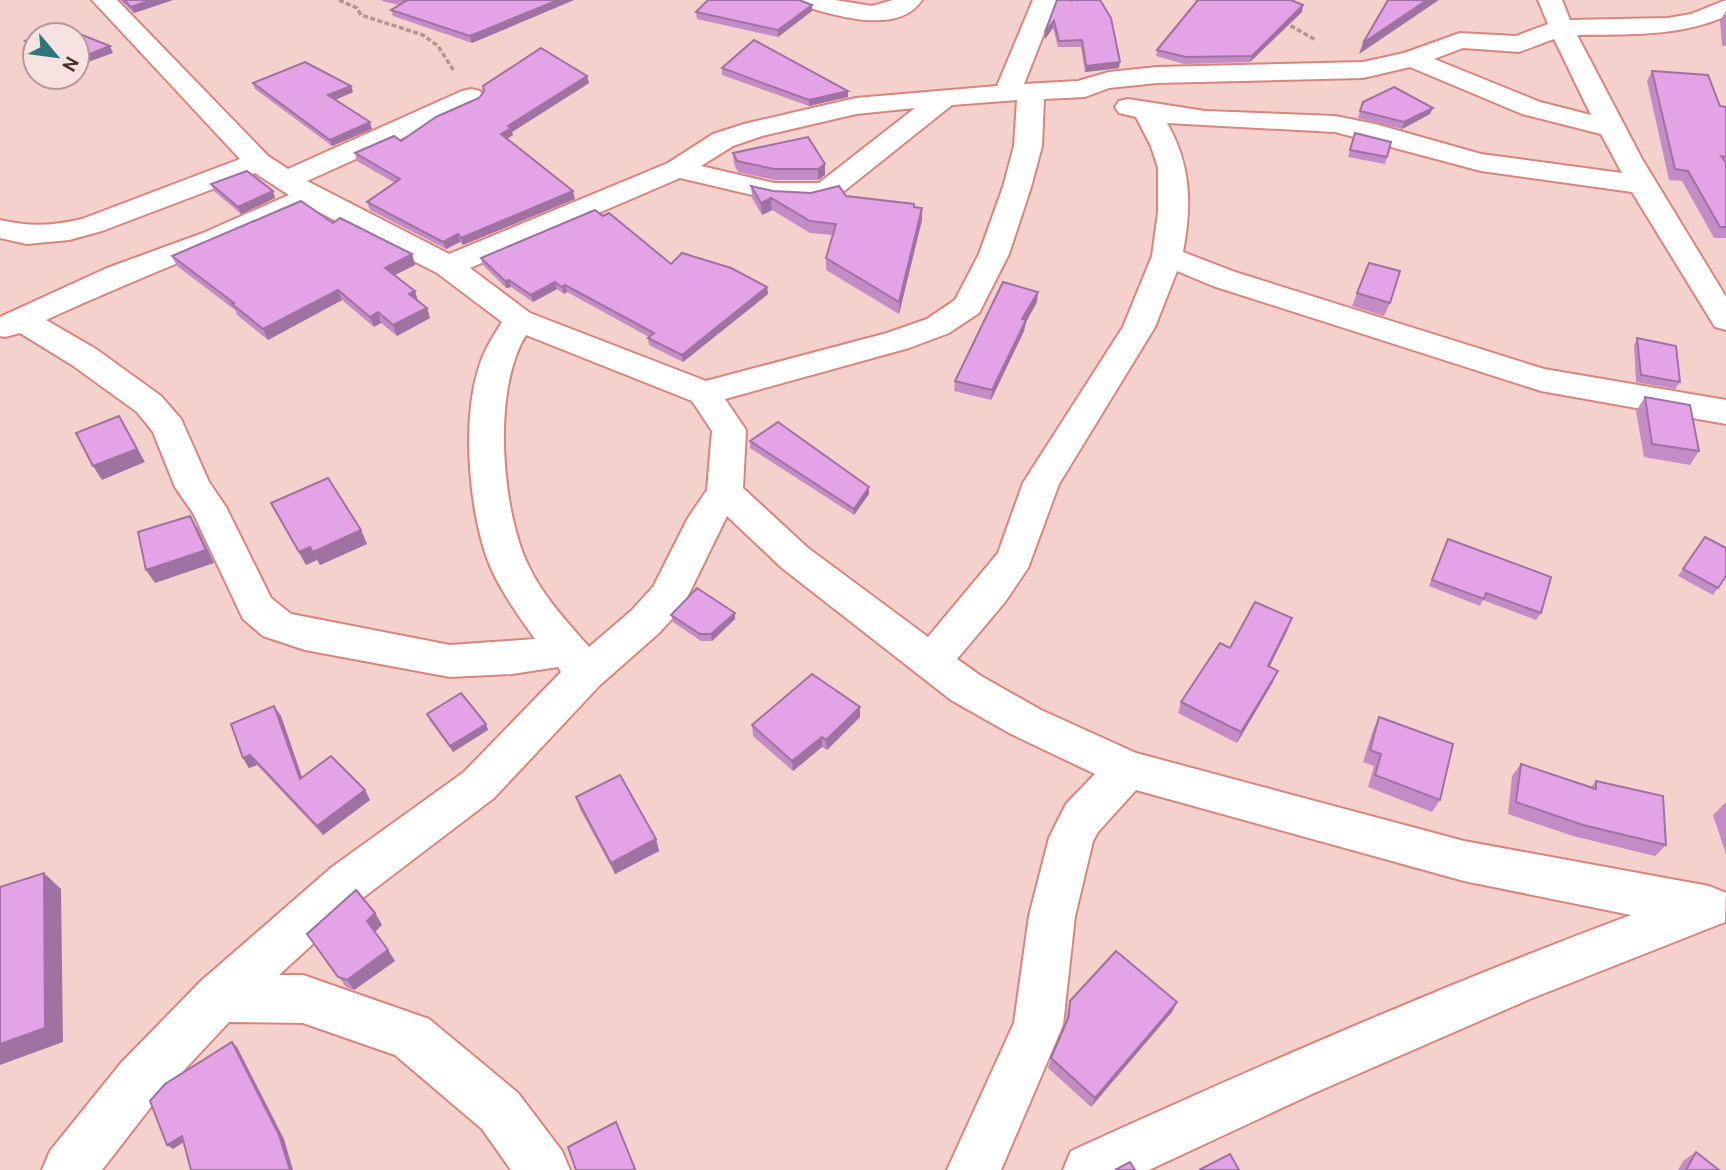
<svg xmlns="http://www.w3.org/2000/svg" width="1726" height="1170" viewBox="0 0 1726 1170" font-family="Cabin,sans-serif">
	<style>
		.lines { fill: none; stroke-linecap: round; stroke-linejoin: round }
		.minor-casing { stroke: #d8857e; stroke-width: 4 }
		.path { stroke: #b7938f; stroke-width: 3.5; stroke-dasharray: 5 2.5; stroke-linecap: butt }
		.minor { fill: #fff; fill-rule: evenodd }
		.wall { fill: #c38cc6 }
		.shaded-wall { fill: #9f72a1 }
		.building { fill: #e3a3e6; stroke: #9f72a1; stroke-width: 2 }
	</style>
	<rect width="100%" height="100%" fill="#f5d1cd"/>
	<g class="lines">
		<defs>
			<g id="minor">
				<path d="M 92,0 L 117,0 L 268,156 L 288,169 L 462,91 L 471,89 L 480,91 L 484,97 L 480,103 L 307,181 L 449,254 L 668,163 L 713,134 L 744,124 L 856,98 L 997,86 L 1033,0 L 1057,0 L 1024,84 L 1078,81 L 1109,72 L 1157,67 L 1363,62 L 1404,53 L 1460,33 L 1516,36 L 1548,24 L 1538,0 L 1562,0 L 1570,20 L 1668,18 L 1691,14 L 1726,0 L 1726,16 C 1679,37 1628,34 1577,35 L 1642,159 L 1726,297 L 1726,330 L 1715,327 L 1632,192 L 1481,171 L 1335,132 L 1167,123 C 1191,165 1192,204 1183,252 L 1235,272 L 1544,369 L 1726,400 L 1726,424 L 1541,391 L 1213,286 L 1177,271 L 1155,327 L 1059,484 L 1028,568 L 1005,602 L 957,659 L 981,676 L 1041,710 L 1136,753 L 1464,841 L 1709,886 L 1726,893 L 1725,922 L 1530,999 L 1312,1094 L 1149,1170 L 1063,1170 L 1071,1151 C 1256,1067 1441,986 1631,915 L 1464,881 L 1136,790 L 1098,832 L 1093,841 L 1075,916 L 1063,1025 L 1001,1170 L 947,1170 L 1014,1023 L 1029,916 L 1049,838 L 1066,804 L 1095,774 L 1011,734 L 951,700 L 782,568 L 727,516 L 682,608 L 659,633 L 600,685 L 494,798 L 364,897 L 279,975 L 303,975 L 429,1019 L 518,1093 L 562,1151 L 570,1170 L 511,1170 L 482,1129 L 395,1055 L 303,1023 L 229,1022 L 157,1099 L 102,1170 L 42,1170 L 50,1151 L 121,1063 L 201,981 L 332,867 L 464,772 L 561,672 L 558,667 L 512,674 L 450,677 L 305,650 L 263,636 L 243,619 L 193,513 L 175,487 L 153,432 L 137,412 L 72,365 L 20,333 L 5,337 L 0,336 L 0,317 L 107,268 L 203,233 L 289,195 L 255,173 L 102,231 L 69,240 L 27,244 L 0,238 L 0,220 C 29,227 53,226 82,219 L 240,159 ZM 1554,39 L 1591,115 L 1540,102 L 1434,59 L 1463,48 L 1519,52 ZM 1410,67 L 1522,114 L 1601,134 L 1622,173 L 1481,154 L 1375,124 L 1335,116 L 1205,111 L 1128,99 L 1119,101 L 1115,107 L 1119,113 L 1136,117 L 1151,146 L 1158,168 L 1158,212 L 1152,256 L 1123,327 L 1023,483 L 998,553 L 928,637 L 808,548 L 743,488 L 746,430 L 725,399 L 909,348 L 949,333 L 979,313 L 1009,254 L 1031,187 L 1042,146 L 1044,99 L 1085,97 L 1109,88 L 1157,83 L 1363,78 ZM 1017,100 L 1014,146 L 1003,187 L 979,254 L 955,300 L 927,319 L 887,333 L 706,381 L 530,313 L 470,268 L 680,178 L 774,200 L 812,202 L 838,196 L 952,105 ZM 915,108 L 819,183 L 774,183 L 701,166 L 733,146 L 762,136 L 856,114 ZM 309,207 L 437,273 L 502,322 C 492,338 483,352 478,370 C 462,423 469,509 488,561 C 499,589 518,615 535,639 L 450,645 L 291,614 L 271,598 L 226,507 L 209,482 L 181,419 L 161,396 L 96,349 L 46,320 C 133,280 222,246 309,207 ZM 526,335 L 692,401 L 712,431 L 707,490 L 688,518 L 653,587 L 631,611 L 589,647 C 567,622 542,595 528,565 C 501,508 492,389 526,335 Z"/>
				<path d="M 795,0 L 835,0 L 872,6 L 893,0 L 922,0 C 897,37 832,14 799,5 Z"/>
			</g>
		</defs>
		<use href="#minor" class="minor-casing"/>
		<g class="path">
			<path d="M 339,0 L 357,8 L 361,15 L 423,35 L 438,46 L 454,71"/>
			<path d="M 1284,22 L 1316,40"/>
		</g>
		<use href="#minor" class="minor"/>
	</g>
	<g class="wall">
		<path d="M 120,0 L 173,0 L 134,13 Z"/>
		<path d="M 382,0 L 574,0 L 472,43 L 393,16 L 391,10 L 399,5 L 382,1 Z"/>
		<path d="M 1057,0 L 1119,68 L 1085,72 L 1081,47 L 1058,47 L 1053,28 L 1045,39 L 1045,32 Z"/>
		<path d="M 1193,0 L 1291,0 L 1302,12 L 1250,62 L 1184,64 L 1156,56 L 1157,50 L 1197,1 Z"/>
		<path d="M 812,5 L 812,11 L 778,37 L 697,19 L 696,12 Z"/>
		<path d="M 1726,11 L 1726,46 L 1722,46 L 1720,21 Z"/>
		<path d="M 35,38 L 35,53 L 28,47 L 25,41 Z"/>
		<path d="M 722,68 L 848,91 L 848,97 L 809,106 L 722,75 Z"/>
		<path d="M 1652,71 L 1720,106 L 1726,107 L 1726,238 L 1714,238 L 1682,181 L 1669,180 L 1647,81 Z"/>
		<path d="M 587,76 L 589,83 L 512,132 L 513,135 L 507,139 L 575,199 L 463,245 L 460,242 L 446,249 L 370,210 L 367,202 L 395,183 L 357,161 L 355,153 L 401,141 L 479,98 L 484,91 Z"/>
		<path d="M 253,83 L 351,86 L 353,92 L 335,100 L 372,129 L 332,146 L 255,89 Z"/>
		<path d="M 1363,102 L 1430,114 L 1402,129 L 1358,118 Z"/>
		<path d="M 1355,133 L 1387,157 L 1385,164 L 1348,157 Z"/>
		<path d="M 733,153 L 825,164 L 825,175 L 818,180 L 774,180 L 738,172 L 734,164 Z"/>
		<path d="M 211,184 L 273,191 L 275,198 L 241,214 L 214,191 Z"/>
		<path d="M 751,186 L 773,191 L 846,196 L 914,204 L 914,207 L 922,208 L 922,220 L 899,314 L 826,270 L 826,258 L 833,235 L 810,233 L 772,210 L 762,215 L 752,198 Z"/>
		<path d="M 333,223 L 412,254 L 415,265 L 394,275 L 415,291 L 418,301 L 427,308 L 430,318 L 397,336 L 381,323 L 374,327 L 342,300 L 268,340 L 237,315 L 235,310 L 177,266 L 172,256 Z"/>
		<path d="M 481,258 L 671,264 L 767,287 L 768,294 L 683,362 L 649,345 L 648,338 L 649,337 L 567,292 L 564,294 L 557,289 L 533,302 L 511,287 L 506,288 L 483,265 Z"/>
		<path d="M 1369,263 L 1390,303 L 1384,316 L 1352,306 Z"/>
		<path d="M 1037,302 L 1026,322 L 1024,331 L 991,400 L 954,391 L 955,381 Z"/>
		<path d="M 1637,338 L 1680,382 L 1675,389 L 1636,382 L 1634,345 Z"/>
		<path d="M 1645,397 L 1699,451 L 1690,465 L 1644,457 L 1636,411 Z"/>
		<path d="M 750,441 L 869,487 L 869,494 L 854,515 L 750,448 Z"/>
		<path d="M 271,503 L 361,530 L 367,544 L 320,565 L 317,560 L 306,565 Z"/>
		<path d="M 1705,537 L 1718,588 L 1713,595 L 1678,576 Z"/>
		<path d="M 1448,539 L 1541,613 L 1536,620 L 1483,600 L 1480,606 L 1429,586 Z"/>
		<path d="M 735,613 L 735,619 L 712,641 L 701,641 L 673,622 L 671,615 Z"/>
		<path d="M 1288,629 L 1269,667 L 1273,682 L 1237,743 L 1178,713 L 1181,702 L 1230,648 Z"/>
		<path d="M 274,706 L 281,716 L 302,777 L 365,790 L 370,800 L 323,835 L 257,765 L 249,768 L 243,758 Z"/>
		<path d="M 427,714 L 486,724 L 488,730 L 453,752 L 430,721 Z"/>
		<path d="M 860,717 L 827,750 L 822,747 L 793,771 L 753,736 L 752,725 Z"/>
		<path d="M 1379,717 L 1440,800 L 1432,812 L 1368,787 L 1374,766 L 1363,762 L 1373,730 Z"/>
		<path d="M 1521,764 L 1591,787 L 1596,781 L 1666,845 L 1655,856 L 1573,836 L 1508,814 L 1512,776 Z"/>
		<path d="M 576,797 L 656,839 L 659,851 L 615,874 L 580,809 Z"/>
		<path d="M 1725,803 L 1726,803 L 1726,854 L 1713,815 Z"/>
		<path d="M 375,913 L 382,925 L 375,932 L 395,961 L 354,990 L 346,987 L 307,934 Z"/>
		<path d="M 1070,1001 L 1177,1002 L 1172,1012 L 1091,1107 L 1048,1068 L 1051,1058 L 1066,1022 L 1067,1011 Z"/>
		<path d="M 1696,1152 L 1719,1170 L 1678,1170 L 1683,1161 Z"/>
	</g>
	<g class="shaded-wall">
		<path d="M 151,0 L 173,0 L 134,13 L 131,7 Z"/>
		<path d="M 558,0 L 574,0 L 472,43 L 470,36 Z"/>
		<path d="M 1427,0 L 1439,0 L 1359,54 L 1363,43 Z"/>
		<path d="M 812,5 L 812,11 L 778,37 L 778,30 Z"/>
		<path d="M 1303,5 L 1302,12 L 1250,62 L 1252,56 Z"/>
		<path d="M 1054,21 L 1053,28 L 1045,39 L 1045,32 Z"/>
		<path d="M 110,46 L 113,53 L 77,66 L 77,59 Z"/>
		<path d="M 1120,62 L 1119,68 L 1085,72 L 1086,66 Z"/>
		<path d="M 587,76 L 589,83 L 512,132 L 513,135 L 503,141 L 501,134 L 508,126 Z"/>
		<path d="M 351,86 L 353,92 L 330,102 L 328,95 Z"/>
		<path d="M 848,91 L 848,97 L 809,106 L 809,100 Z"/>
		<path d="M 1433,108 L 1430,114 L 1402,129 L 1404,122 Z"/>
		<path d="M 370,122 L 372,129 L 332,146 L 330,140 Z"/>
		<path d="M 825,164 L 825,175 L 818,180 L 818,169 Z"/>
		<path d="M 273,191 L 275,198 L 241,214 L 238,207 Z"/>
		<path d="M 573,191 L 575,199 L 463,245 L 461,238 Z"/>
		<path d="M 771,198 L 772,210 L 762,215 L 761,203 Z"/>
		<path d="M 922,208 L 922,220 L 899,314 L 899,302 Z"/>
		<path d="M 458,234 L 460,242 L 446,249 L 443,242 Z"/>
		<path d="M 412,254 L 415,265 L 389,278 L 385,268 Z"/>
		<path d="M 509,280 L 511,287 L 506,288 L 505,281 Z"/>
		<path d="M 555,282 L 557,289 L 533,302 L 531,295 Z"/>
		<path d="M 565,285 L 567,292 L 564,294 L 562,287 Z"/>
		<path d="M 767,287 L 768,294 L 683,362 L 682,355 Z"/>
		<path d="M 338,290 L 342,300 L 268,340 L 263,329 Z"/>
		<path d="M 415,291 L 418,302 L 409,294 Z"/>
		<path d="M 1038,292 L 1037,302 L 1026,322 L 1024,331 L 991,400 L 992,390 L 1022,319 Z"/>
		<path d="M 427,308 L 430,318 L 397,336 L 393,325 Z"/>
		<path d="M 378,312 L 381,323 L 374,327 L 370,317 Z"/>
		<path d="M 119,416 L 145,462 L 102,480 L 93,466 Z"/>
		<path d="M 869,487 L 869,494 L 854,515 L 854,509 Z"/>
		<path d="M 190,516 L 198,529 L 214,563 L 155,583 L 146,570 Z"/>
		<path d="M 361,530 L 367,544 L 320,565 L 313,552 Z"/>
		<path d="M 310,547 L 317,560 L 306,565 L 299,552 Z"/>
		<path d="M 735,613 L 735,619 L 712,641 L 711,634 Z"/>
		<path d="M 1292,618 L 1288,629 L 1264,678 L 1268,666 Z"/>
		<path d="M 1278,671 L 1273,682 L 1237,743 L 1241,732 Z"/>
		<path d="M 274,706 L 281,716 L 306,789 L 300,779 Z"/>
		<path d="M 860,707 L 860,717 L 827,750 L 826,740 Z"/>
		<path d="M 486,724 L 488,730 L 453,752 L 450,746 Z"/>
		<path d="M 822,737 L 822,747 L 793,771 L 792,761 Z"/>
		<path d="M 250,755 L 257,765 L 249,768 L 243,758 Z"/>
		<path d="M 365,790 L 370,800 L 323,835 L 317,826 Z"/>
		<path d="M 656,839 L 659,851 L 615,874 L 611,863 Z"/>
		<path d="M 44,873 L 61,889 L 63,1042 L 0,1065 L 0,1044 Z"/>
		<path d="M 375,913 L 382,925 L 374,932 L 367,921 Z"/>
		<path d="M 388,950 L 395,961 L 354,990 L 347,980 Z"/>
		<path d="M 1177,1002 L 1172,1012 L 1091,1107 L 1095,1098 Z"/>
		<path d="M 232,1042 L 237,1047 L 284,1139 L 293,1170 L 290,1170 Z"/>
		<path d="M 182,1136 L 187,1140 L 173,1149 L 167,1145 Z"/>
	</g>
	<g class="building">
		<path d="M 124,0 L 151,0 L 131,7 Z"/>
		<path d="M 403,0 L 558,0 L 470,36 L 391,10 L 406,1 Z"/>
		<path d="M 708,0 L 799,0 L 812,5 L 778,30 L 696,12 Z"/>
		<path d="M 1057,0 L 1072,0 L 1071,1 L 1073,0 L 1100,0 L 1111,18 L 1120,62 L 1086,66 L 1082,40 L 1059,41 L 1054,21 L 1045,32 Z"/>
		<path d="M 1198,0 L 1291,0 L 1303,5 L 1252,56 L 1186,57 L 1157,50 Z"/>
		<path d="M 1388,0 L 1427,0 L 1363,43 Z"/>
		<path d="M 67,29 L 110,46 L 77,59 L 77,35 L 46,35 Z"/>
		<path d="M 35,38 L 35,49 L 25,41 Z"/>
		<path d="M 754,40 L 848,91 L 809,100 L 722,68 Z"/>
		<path d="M 541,48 L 587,76 L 508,126 L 511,128 L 501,134 L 573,191 L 461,238 L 458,234 L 443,242 L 367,202 L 400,179 L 355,153 L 394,136 L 401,141 L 436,117 L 479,98 L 484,91 L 483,86 Z"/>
		<path d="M 305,62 L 351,86 L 328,95 L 370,122 L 330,140 L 253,83 Z"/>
		<path d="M 1652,71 L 1708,75 L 1720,106 L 1726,107 L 1726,157 L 1721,156 L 1726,163 L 1726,227 L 1720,227 L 1688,171 L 1675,169 Z"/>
		<path d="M 1394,87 L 1433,108 L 1404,122 L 1360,111 L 1363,102 Z"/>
		<path d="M 1355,133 L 1391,142 L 1387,157 L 1350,150 Z"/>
		<path d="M 808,137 L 825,164 L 818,169 L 774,169 L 737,161 L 733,153 Z"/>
		<path d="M 247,171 L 273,191 L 238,207 L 211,184 Z"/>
		<path d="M 751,186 L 773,191 L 811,193 L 839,186 L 846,196 L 914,204 L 914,207 L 922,208 L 899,302 L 826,258 L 836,224 L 810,221 L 771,198 L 761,203 Z"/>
		<path d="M 301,201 L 333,223 L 340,218 L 412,254 L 385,268 L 415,291 L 409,294 L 427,308 L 393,325 L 378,312 L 370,317 L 338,290 L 263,329 L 232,304 L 234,303 L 172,256 Z"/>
		<path d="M 595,210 L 603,216 L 609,213 L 671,264 L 682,253 L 731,268 L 767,287 L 682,355 L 648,338 L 654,333 L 565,285 L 562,287 L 555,282 L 531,295 L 509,280 L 505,281 L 481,258 Z"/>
		<path d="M 1369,263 L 1400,271 L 1390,303 L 1357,293 Z"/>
		<path d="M 1003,282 L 1038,292 L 1022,319 L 1026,320 L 992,390 L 955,381 Z"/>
		<path d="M 1637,338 L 1676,346 L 1680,382 L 1641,375 Z"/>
		<path d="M 1645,397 L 1690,405 L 1699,451 L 1652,444 Z"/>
		<path d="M 119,416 L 137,449 L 93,466 L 76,433 Z"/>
		<path d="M 778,422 L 869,487 L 854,509 L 750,441 Z"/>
		<path d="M 328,478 L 361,530 L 313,552 L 310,547 L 299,552 L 271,503 Z"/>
		<path d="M 190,516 L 206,550 L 146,570 L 138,532 Z"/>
		<path d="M 1705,537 L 1726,548 L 1726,576 L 1718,588 L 1683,569 Z"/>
		<path d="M 1448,539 L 1551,577 L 1541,613 L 1486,593 L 1484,599 L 1432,580 Z"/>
		<path d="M 697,588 L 735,613 L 711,634 L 700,634 L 671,615 Z"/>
		<path d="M 1255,602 L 1292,618 L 1268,666 L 1278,671 L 1241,732 L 1181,702 L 1220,643 L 1230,648 Z"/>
		<path d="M 812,674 L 860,707 L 826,740 L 822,737 L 792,761 L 752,725 Z"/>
		<path d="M 461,693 L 486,724 L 450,746 L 427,714 Z"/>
		<path d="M 274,706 L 300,779 L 331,756 L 365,790 L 317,826 L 250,755 L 243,758 L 231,724 Z"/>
		<path d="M 1379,717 L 1453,744 L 1440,800 L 1375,775 L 1381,754 L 1370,750 Z"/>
		<path d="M 1521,764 L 1596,789 L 1596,781 L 1663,796 L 1666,845 L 1583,825 L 1516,802 Z"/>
		<path d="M 620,775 L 656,839 L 611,863 L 576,797 Z"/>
		<path d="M 44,873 L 45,1028 L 0,1044 L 0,887 Z"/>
		<path d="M 356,890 L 375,913 L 367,921 L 388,950 L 347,980 L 338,977 L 307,934 Z"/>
		<path d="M 1116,951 L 1177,1002 L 1095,1098 L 1051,1058 L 1069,1016 L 1070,1001 Z"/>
		<path d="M 232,1042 L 279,1135 L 290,1170 L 191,1170 L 182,1136 L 167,1145 L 150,1101 L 165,1084 Z"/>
		<path d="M 616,1122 L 635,1169 L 632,1170 L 576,1170 L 568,1147 Z"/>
		<path d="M 1696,1152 L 1719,1170 L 1686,1170 Z"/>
		<path d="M 1230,1154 L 1239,1170 L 1199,1170 Z"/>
		<path d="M 1130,1162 L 1135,1170 L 1115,1170 Z"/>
	</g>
	<g transform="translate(56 56) rotate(119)"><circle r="33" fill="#f6e3e1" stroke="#b49a98" stroke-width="2"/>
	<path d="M0-5L12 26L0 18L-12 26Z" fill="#2d767d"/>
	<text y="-10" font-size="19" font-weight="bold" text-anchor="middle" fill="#502d2a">N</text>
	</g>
</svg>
